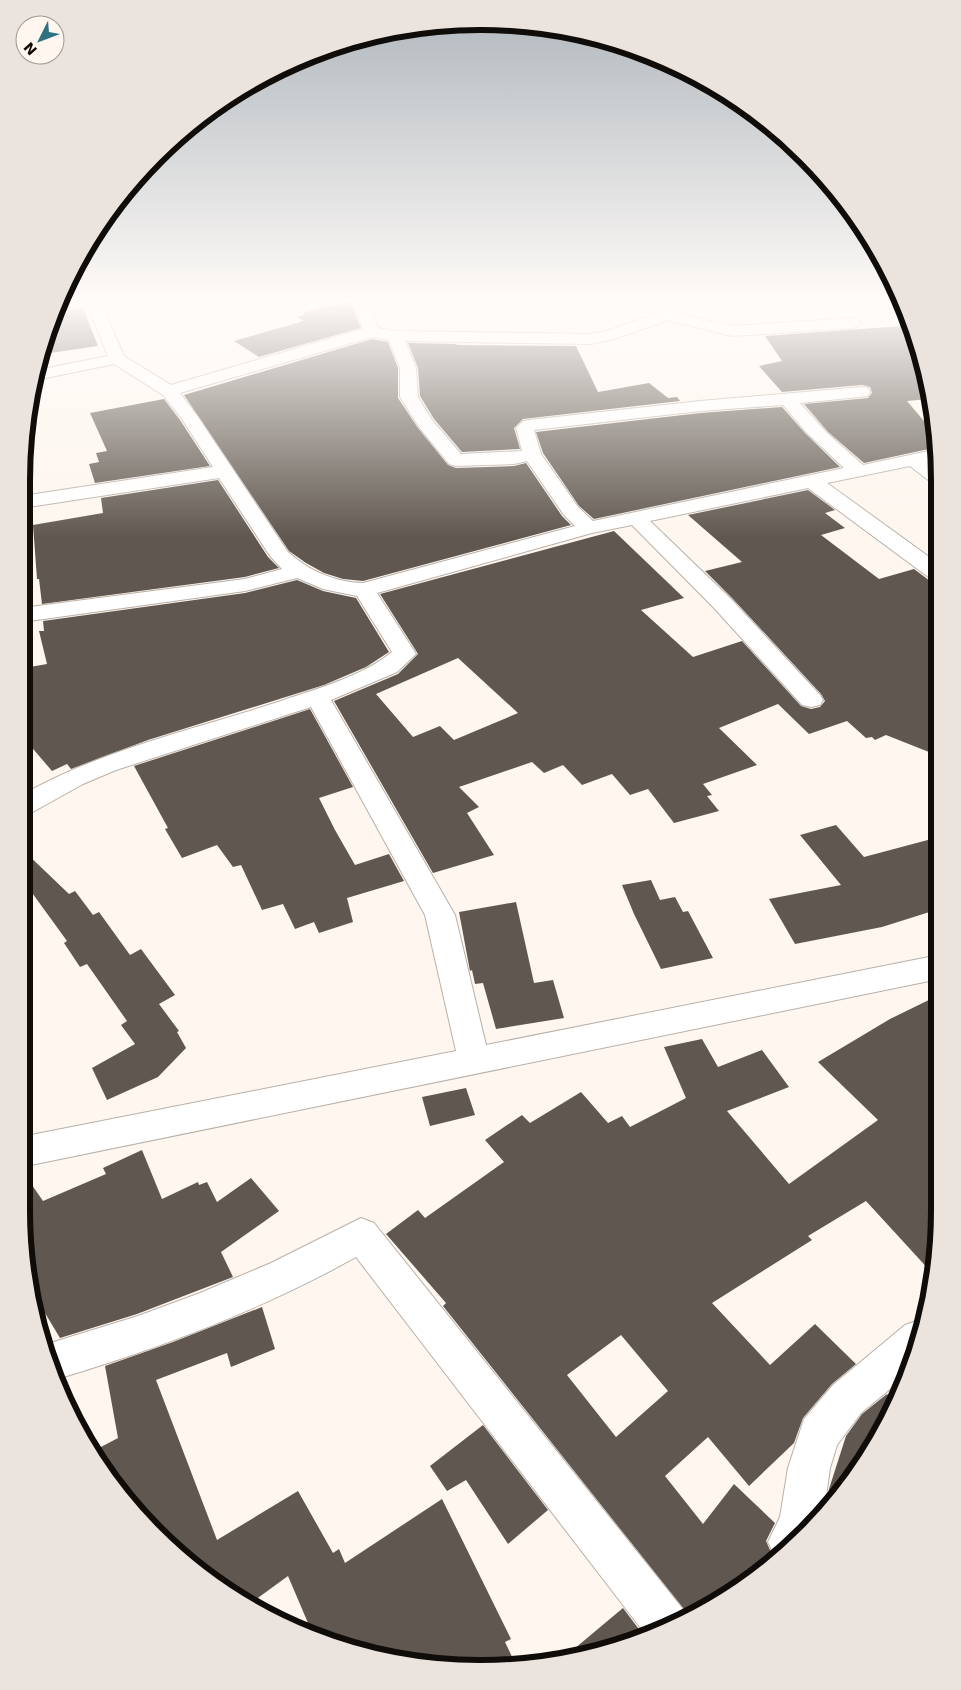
<svg xmlns="http://www.w3.org/2000/svg" width="961" height="1690" viewBox="0 0 961 1690" font-family="'DejaVu Sans',sans-serif">
	<style>
		.building { fill: #605850; fill-rule: evenodd }
		.lines { fill: none; stroke-linecap: round; stroke-linejoin: round }
		.minor-casing { stroke: #b9b0a8; stroke-width: 2 }
		.minor { fill: #fff; fill-rule: evenodd }
		.rim { fill: none; stroke: #0f0c09; stroke-width: 6 }
	</style>
	<rect width="100%" height="100%" fill="#fef6ef"/>
	<g class="building">
		<path d="M 348,301 L 350,301 L 361,328 L 259,357 L 234,341 L 304,321 L 296,317 L 306,314 L 303,313 Z"/>
		<path d="M 83,308 L 98,346 L 50,353 L 45,338 L 56,311 Z"/>
		<path d="M 902,326 L 917,342 L 929,399 L 907,401 L 935,434 L 938,447 L 864,463 L 828,432 L 804,404 L 868,398 L 872,393 L 870,387 L 862,385 L 782,392 L 759,366 L 782,361 L 765,336 Z"/>
		<path d="M 372,339 L 388,342 L 398,368 L 398,398 L 418,428 L 448,465 L 456,468 L 514,466 L 526,463 L 562,516 L 571,525 L 363,581 L 343,579 L 324,573 L 306,563 L 289,551 L 184,395 Z"/>
		<path d="M 408,343 L 456,344 L 457,345 L 576,346 L 598,392 L 649,383 L 668,398 L 677,397 L 680,401 L 523,419 L 514,428 L 520,449 L 462,452 L 434,419 L 420,396 L 418,368 Z"/>
		<path d="M 164,399 L 180,420 L 210,466 L 95,483 L 89,464 L 99,462 L 96,453 L 107,451 L 90,413 Z"/>
		<path d="M 782,407 L 805,433 L 840,467 L 594,519 L 579,506 L 543,453 L 536,432 L 700,413 Z"/>
		<path d="M 218,480 L 268,557 L 279,568 L 245,577 L 42,604 L 39,579 L 37,579 L 33,525 L 103,513 L 101,498 Z"/>
		<path d="M 808,490 L 835,510 L 825,513 L 845,528 L 821,535 L 879,579 L 914,569 L 930,581 L 939,582 L 939,756 L 886,735 L 875,740 L 872,737 L 866,738 L 847,721 L 809,734 L 778,704 L 719,728 L 757,765 L 703,784 L 712,795 L 707,796 L 719,811 L 674,823 L 648,789 L 630,795 L 612,774 L 582,785 L 563,765 L 544,773 L 532,762 L 459,787 L 479,807 L 467,813 L 494,855 L 433,873 L 334,701 L 398,674 L 418,654 L 380,594 L 614,531 L 684,598 L 641,610 L 693,657 L 742,641 L 801,706 L 811,709 L 820,707 L 825,701 L 821,694 L 732,598 L 705,571 L 742,562 L 688,515 ZM 458,658 L 518,713 L 454,740 L 440,726 L 413,737 L 376,694 Z"/>
		<path d="M 297,580 L 323,591 L 356,598 L 389,652 L 366,667 L 324,685 L 148,740 L 71,769 L 67,764 L 52,771 L 22,736 L 22,693 L 26,692 L 24,668 L 47,664 L 39,631 L 44,631 L 43,621 L 245,593 Z"/>
		<path d="M 310,709 L 353,787 L 319,798 L 335,830 L 355,865 L 389,854 L 404,881 L 347,898 L 353,922 L 319,933 L 314,922 L 295,929 L 283,904 L 262,910 L 241,865 L 233,867 L 217,845 L 182,858 L 165,829 L 168,828 L 134,766 Z"/>
		<path d="M 836,825 L 864,857 L 939,837 L 939,909 L 882,927 L 795,944 L 769,899 L 841,885 L 800,835 Z"/>
		<path d="M 22,849 L 69,894 L 75,891 L 93,915 L 99,912 L 130,955 L 141,949 L 175,995 L 159,1004 L 179,1031 L 177,1032 L 186,1048 L 158,1077 L 107,1100 L 92,1068 L 135,1044 L 121,1025 L 127,1021 L 87,964 L 80,967 L 64,943 L 67,941 L 22,879 Z"/>
		<path d="M 651,880 L 660,900 L 675,897 L 683,912 L 688,911 L 713,958 L 661,969 L 634,914 L 622,885 Z"/>
		<path d="M 516,902 L 534,983 L 553,980 L 564,1018 L 496,1029 L 483,983 L 475,984 L 472,970 L 470,971 L 459,912 Z"/>
		<path d="M 939,995 L 939,1240 L 932,1273 L 866,1201 L 808,1236 L 812,1240 L 712,1303 L 770,1365 L 815,1324 L 856,1364 L 832,1384 L 803,1418 L 794,1443 L 749,1486 L 708,1437 L 665,1476 L 703,1524 L 734,1484 L 775,1523 L 766,1541 L 774,1559 L 760,1574 L 755,1577 L 747,1569 L 733,1588 L 687,1613 L 443,1306 L 446,1303 L 386,1234 L 418,1210 L 425,1218 L 504,1162 L 485,1140 L 522,1115 L 530,1123 L 581,1092 L 608,1123 L 622,1116 L 630,1127 L 686,1098 L 664,1047 L 702,1039 L 718,1067 L 762,1050 L 789,1087 L 727,1111 L 789,1184 L 878,1120 L 818,1062 L 890,1019 ZM 621,1335 L 668,1391 L 616,1437 L 567,1375 Z"/>
		<path d="M 466,1088 L 475,1115 L 430,1126 L 422,1097 Z"/>
		<path d="M 142,1150 L 162,1199 L 198,1182 L 199,1185 L 207,1182 L 217,1202 L 251,1178 L 279,1211 L 221,1252 L 233,1277 L 137,1314 L 60,1338 L 36,1298 L 21,1210 L 21,1169 L 43,1201 L 106,1174 L 103,1168 Z"/>
		<path d="M 262,1307 L 275,1349 L 231,1367 L 227,1353 L 156,1380 L 217,1540 L 298,1491 L 333,1553 L 339,1549 L 345,1563 L 442,1499 L 511,1639 L 505,1642 L 515,1663 L 481,1669 L 361,1653 L 311,1630 L 288,1576 L 251,1603 L 225,1591 L 116,1489 L 99,1448 L 118,1438 L 105,1366 L 173,1342 Z"/>
		<path d="M 887,1394 L 894,1401 L 863,1464 L 827,1502 L 829,1489 L 846,1436 L 862,1414 Z"/>
		<path d="M 483,1425 L 548,1510 L 508,1544 L 466,1480 L 447,1491 L 430,1466 Z"/>
		<path d="M 623,1608 L 644,1636 L 628,1644 L 568,1654 Z"/>
	</g>
	<g class="lines">
		<defs>
			<g id="minor">
				<path d="M 86,301 L 100,301 L 124,356 L 171,385 L 363,329 L 354,301 L 368,301 L 378,328 L 395,331 L 591,334 L 607,331 L 661,312 L 667,301 L 683,301 L 676,313 L 732,326 L 853,318 L 858,320 L 861,323 L 858,326 L 853,328 L 732,336 L 668,320 L 617,338 L 591,344 L 405,341 L 416,368 L 418,397 L 432,420 L 461,454 L 522,451 L 516,428 L 523,421 L 529,420 L 700,401 L 862,387 L 868,388 L 870,392 L 868,396 L 800,403 L 827,433 L 863,465 L 938,449 L 939,460 L 928,462 L 939,470 L 939,485 L 932,483 L 910,466 L 827,483 L 939,564 L 939,580 L 931,579 L 808,488 L 650,521 L 731,599 L 820,695 L 823,700 L 820,705 L 811,707 L 802,705 L 715,609 L 632,525 L 592,533 L 377,593 L 416,654 L 397,672 L 331,700 L 455,915 L 486,1045 L 939,955 L 939,979 L 21,1167 L 21,1137 L 456,1051 L 425,915 L 311,707 L 116,770 L 83,784 L 31,813 L 22,816 L 22,795 C 103,749 193,730 281,701 C 318,688 361,677 392,652 L 357,596 L 323,589 L 297,578 L 245,591 L 22,622 L 22,608 L 245,579 L 282,569 L 270,556 L 219,478 L 22,508 L 22,496 L 213,467 L 182,419 L 163,395 L 114,364 L 36,380 L 38,370 L 108,356 ZM 372,337 L 389,340 L 400,368 L 400,397 L 419,427 L 449,464 L 456,466 L 514,464 L 527,461 L 564,515 L 575,526 L 363,583 C 335,582 309,571 288,552 L 198,417 L 180,393 ZM 783,405 L 806,432 L 844,468 L 593,521 L 578,507 L 541,454 L 534,430 L 700,411 Z"/>
				<path d="M 361,1218 L 374,1223 L 682,1608 L 685,1614 L 646,1635 L 356,1257 C 261,1310 161,1348 57,1379 L 46,1357 L 44,1345 L 138,1316 L 200,1293 L 271,1263 Z"/>
				<path d="M 919,1320 L 922,1321 L 915,1357 L 907,1375 L 861,1413 L 837,1445 L 830,1468 L 825,1504 L 775,1557 L 768,1542 L 780,1517 L 788,1468 L 804,1419 L 833,1385 L 905,1325 Z"/>
			</g>
		</defs>
		<use href="#minor" class="minor-casing"/>
		<use href="#minor" class="minor"/>
	</g>
	<linearGradient id="sky" x2="0" y2="1"><stop stop-color="#afb6bc"/><stop offset="0.56" stop-color="#fffbf8"/><stop offset="1" stop-color="#fffbf8" stop-opacity="0"/></linearGradient>
	<rect width="961" height="537" fill="url(#sky)"/>
	<path d="M0 0H961V1690H0ZM480 30H481A450 450 0 0 1 931 480V1210A450 450 0 0 1 481 1660H480A450 450 0 0 1 30 1210V480A450 450 0 0 1 480 30Z" fill="#ebe3dd" fill-rule="evenodd"/>
	<path class="rim" d="M480 30H481A450 450 0 0 1 931 480V1210A450 450 0 0 1 481 1660H480A450 450 0 0 1 30 1210V480A450 450 0 0 1 480 30Z"/>
	<g transform="translate(40 40) rotate(228)"><circle r="24" fill="#fef6ef" stroke="#9e9893"/>
	<path d="M0-4L9 19L0 12L-9 19Z" fill="#2d7281"/>
	<text y="-8" font-size="14" font-weight="bold" text-anchor="middle" fill="#0f0c09">N</text>
	</g>
</svg>
